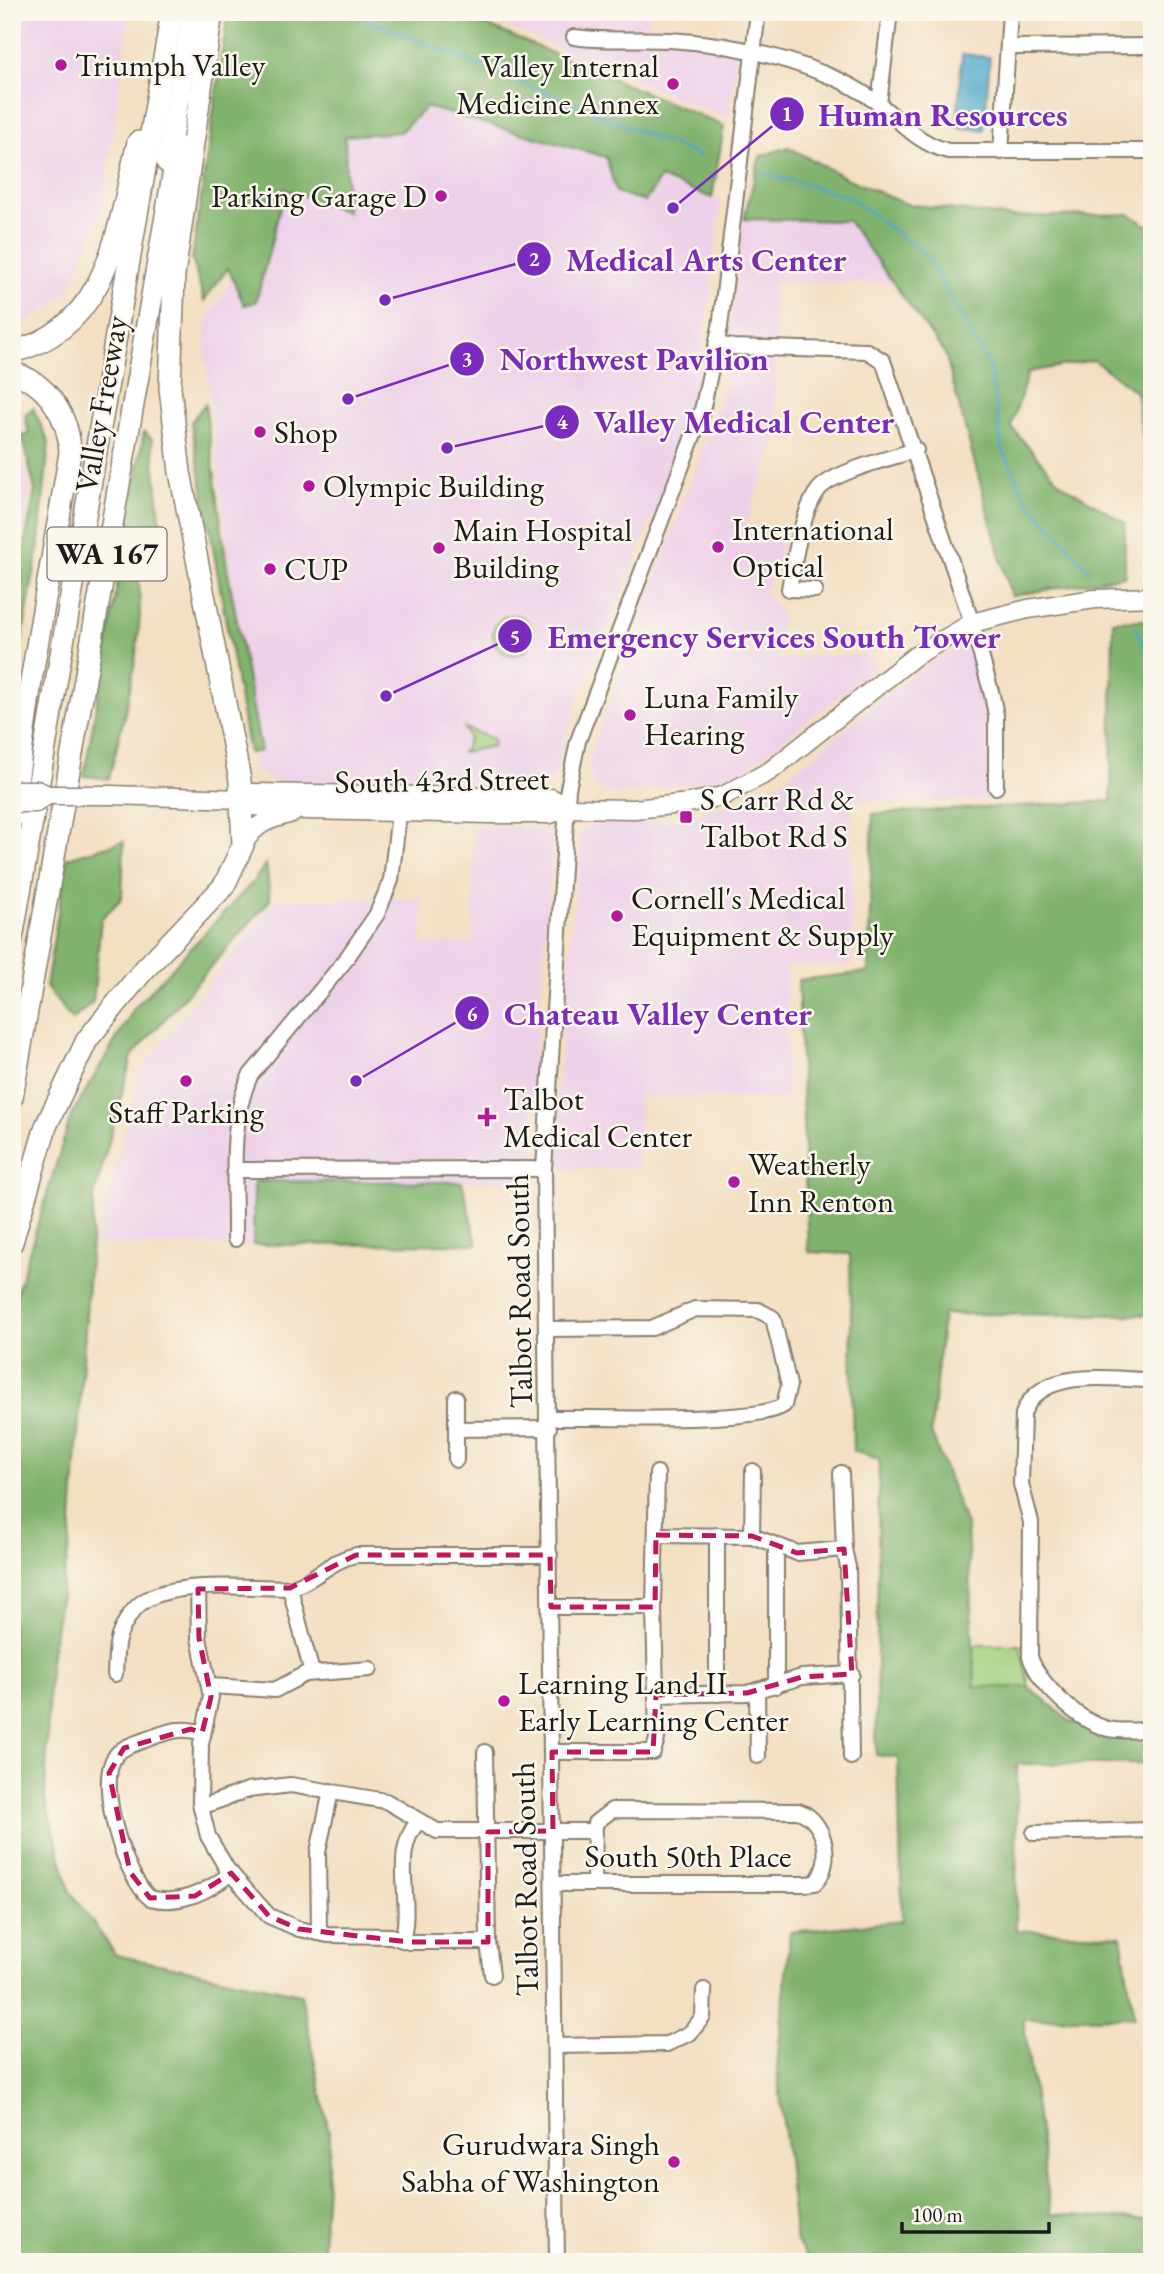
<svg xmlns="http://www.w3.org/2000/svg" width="1164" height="2274" viewBox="0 0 1164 2274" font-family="'EB Garamond',serif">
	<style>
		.built { fill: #edd1e9 }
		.green { fill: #a3d17f; stroke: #60764e; stroke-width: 2 }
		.forest { fill: #82b36e; stroke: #4f6845; stroke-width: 2 }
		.water { fill: #4ba6c9; stroke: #346172; stroke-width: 2 }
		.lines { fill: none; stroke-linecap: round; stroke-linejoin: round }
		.stream { stroke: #4ba6c9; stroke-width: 2.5 }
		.minor-casing { stroke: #887e6f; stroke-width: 18 }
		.major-casing { stroke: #887e6f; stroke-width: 21 }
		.highway-casing { stroke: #887e6f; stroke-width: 24 }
		.minor { stroke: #fff; stroke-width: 14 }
		.major { stroke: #fff; stroke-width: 18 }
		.highway { stroke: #fff; stroke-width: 21 }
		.major-bridge-casing { stroke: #887e6f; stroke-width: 21; stroke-linecap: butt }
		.major-bridge { stroke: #fff; stroke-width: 18 }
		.marked { fill: none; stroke: #c2185b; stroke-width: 5; stroke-dasharray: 14 9; stroke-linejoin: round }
		.poi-dot { fill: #b5179e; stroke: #fbf7ec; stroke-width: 2.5 }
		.labels { text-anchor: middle; stroke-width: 5; stroke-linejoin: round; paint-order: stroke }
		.shield { fill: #fbf7ec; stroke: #5f5e5a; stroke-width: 2 }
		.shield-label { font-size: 30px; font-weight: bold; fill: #1c1c1c }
		.poi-label { font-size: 32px; fill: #1c1c1c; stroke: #fbf7ec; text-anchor: start }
		.street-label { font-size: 32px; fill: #1c1c1c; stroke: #fbf7ec }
		.leader { fill: none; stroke: #7b2cbf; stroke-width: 2.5 }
		.callout-dot { fill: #7b2cbf; stroke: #fbf7ec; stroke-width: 2.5 }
		.mark-label { font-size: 21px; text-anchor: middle; font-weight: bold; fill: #fff }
		.callout-label { font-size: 33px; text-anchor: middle; font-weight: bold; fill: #7b2cbf; stroke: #fbf7ec; stroke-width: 5; stroke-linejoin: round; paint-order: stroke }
	</style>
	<rect width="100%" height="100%" fill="#fbf7ec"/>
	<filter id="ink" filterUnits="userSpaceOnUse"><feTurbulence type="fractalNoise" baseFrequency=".0143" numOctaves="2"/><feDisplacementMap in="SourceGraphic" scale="14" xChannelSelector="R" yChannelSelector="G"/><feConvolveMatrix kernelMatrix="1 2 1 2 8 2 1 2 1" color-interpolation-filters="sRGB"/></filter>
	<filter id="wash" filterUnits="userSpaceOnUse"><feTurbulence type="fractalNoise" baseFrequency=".00686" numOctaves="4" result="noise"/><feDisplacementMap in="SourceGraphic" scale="28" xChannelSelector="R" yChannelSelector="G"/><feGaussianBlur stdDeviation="1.57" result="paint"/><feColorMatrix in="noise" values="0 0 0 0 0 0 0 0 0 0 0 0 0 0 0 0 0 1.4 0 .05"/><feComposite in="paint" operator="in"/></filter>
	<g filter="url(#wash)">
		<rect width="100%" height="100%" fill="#f3dfc2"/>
		<g class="built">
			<path d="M 12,12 L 130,12 L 103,206 L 69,292 L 12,334 Z"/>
			<path d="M 473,12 L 649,12 L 647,28 L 739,34 L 729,120 Z"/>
			<path d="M 359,64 L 721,202 L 708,312 L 693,402 L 662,494 L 576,705 L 553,781 L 546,787 L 308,783 L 269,780 L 253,769 L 205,356 L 207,320 Z"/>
			<path d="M 744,219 L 848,221 L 893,283 L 774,282 L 776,439 L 744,530 L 783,544 L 764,592 L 782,616 L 778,659 L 865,654 L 875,668 L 746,769 L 714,780 L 622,793 L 603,791 L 592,785 L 589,760 L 709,432 L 724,384 Z"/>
			<path d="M 12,391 L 16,394 L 26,433 L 18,434 L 30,490 L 12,585 Z"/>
			<path d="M 963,647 L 972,652 L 986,703 L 989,801 L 851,801 L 852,966 L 787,965 L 787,1098 L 639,1096 L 639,1168 L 558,1169 L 557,1097 L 581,832 L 595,824 L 671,821 L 755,798 L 788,776 L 914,673 L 955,648 Z"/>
			<path d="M 473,827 L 541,829 L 548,831 L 553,839 L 536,1050 L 533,1182 L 254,1181 L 253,1245 L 95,1245 L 141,1070 L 276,899 L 422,899 L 422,944 L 473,943 Z"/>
		</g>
		<g class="green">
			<circle cx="513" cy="635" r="20"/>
			<path d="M 464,728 L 493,739 L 493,746 L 461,753 L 465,750 L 469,738 Z"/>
			<path d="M 974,1645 L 1020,1645 L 1029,1687 L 975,1687 Z"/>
		</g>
		<g class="forest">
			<path d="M 228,12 L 456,12 L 724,126 L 712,198 L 660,178 L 645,202 L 616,192 L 606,157 L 426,107 L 400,132 L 345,136 L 347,212 L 285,189 L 256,302 L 244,305 L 228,268 L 204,301 L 192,259 Z"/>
			<path d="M 788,147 L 846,178 L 906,204 L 1012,217 L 1129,214 L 1152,228 L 1152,450 L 1148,473 L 1136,392 L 1094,360 L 1028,372 L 1011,427 L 1059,482 L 1125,523 L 1125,576 L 1011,596 L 945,354 L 848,221 L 744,219 L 760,156 Z"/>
			<path d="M 205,404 L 227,567 L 261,751 L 249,753 L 191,422 Z"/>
			<path d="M 33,408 L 49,443 L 38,551 L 12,694 L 12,612 L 35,490 L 22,436 L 29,434 L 25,415 Z"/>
			<path d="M 144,432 L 152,439 L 163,550 L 138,577 C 147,635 123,721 109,779 L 84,776 Z"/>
			<path d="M 1152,620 L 1152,1315 L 943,1314 L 931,1432 L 967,1528 L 975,1687 L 1029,1687 L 1070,1721 L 1152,1746 L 1152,1764 L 1017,1764 L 1016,1930 L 1121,1936 L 1134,2017 L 1023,2019 L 1051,2214 L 1152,2220 L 1152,2262 L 809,2262 L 796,2241 L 777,2067 L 790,1932 L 902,1921 L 898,1758 L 876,1755 L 879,1459 L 853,1451 L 850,1254 L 808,1252 L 798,980 L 868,972 L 873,814 L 1111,801 L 1113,621 Z"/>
			<path d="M 124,841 L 122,898 L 101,919 L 93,1002 L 72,1020 L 46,987 L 67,858 Z"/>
			<path d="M 266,863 L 270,900 L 132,1056 L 94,1197 L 71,1536 L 50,1660 L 45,1799 L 70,1891 L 116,1955 L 301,1994 L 330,2137 L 322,2262 L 12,2262 L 12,1308 L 71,1116 L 135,1007 L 253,882 Z"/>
			<path d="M 254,1181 L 462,1182 L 477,1244 L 253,1245 Z"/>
		</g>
		<path class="water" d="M 962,54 L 990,57 L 984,130 L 957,127 Z"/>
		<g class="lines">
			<g class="stream">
				<path d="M 348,12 L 700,156"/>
				<path d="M 763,173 L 848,196 L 927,256 L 989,365 L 1002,448 L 1027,500 L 1090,571"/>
				<path d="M 1135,627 L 1152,662"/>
			</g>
		</g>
	</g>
	<g filter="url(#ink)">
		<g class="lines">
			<defs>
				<g id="minor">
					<path d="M 574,37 C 607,42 637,38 670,40 C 721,43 775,54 822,73 C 841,80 862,91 879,104 C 903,123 917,143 948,151 L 1152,151"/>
					<path d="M 1008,47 L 1152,46"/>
					<path d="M 879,104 L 890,12"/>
					<path d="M 1001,152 L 1010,12"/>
					<path d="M 717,344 L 733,347 L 867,351 L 883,361 L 972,623 L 992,695 L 996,715 L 996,787"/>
					<path d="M 815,590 L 789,589 C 794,562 802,510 819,489 C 835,471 892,458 916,450"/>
					<path d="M 237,1170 L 544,1169"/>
					<path d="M 235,1239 C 236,1187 228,1124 250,1076 L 344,962 L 377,914 L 391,880 L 399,813"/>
					<path d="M 548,1329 L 652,1328 L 695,1309 L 758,1310 L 773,1318 L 789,1385 L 784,1405 C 759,1424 590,1417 549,1418"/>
					<path d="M 1152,1380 C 1111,1380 1040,1366 1023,1414 L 1021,1484 L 1031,1522 L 1030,1657 C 1040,1685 1078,1721 1108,1729 C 1121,1732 1138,1730 1152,1730"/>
					<path d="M 456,1398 L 456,1460"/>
					<path d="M 456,1429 L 549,1428"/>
					<path d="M 841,1473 L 844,1549 L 848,1567 L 851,1757"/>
					<path d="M 656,1535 L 752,1536 L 797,1553 L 844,1549"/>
					<path d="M 717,1535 L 717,1694"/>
					<path d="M 752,1536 L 753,1471"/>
					<path d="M 776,1547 L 776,1686"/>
					<path d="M 290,1588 L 312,1673"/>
					<path d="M 198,1589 L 199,1638 L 211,1697 L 201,1744 L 200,1803 L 208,1836 L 227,1869 L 269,1916 L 299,1929 L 328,1935 L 391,1936 L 409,1942 L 488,1942"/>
					<path d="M 551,1607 L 654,1607"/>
					<path d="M 115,1674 C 116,1662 115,1647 119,1636 C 124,1623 133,1608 144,1601 C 177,1580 251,1588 290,1588 C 315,1581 330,1560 356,1555 L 550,1555"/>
					<path d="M 210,1686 L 275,1690 L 305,1674 L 370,1669"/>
					<path d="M 757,1691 L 758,1756"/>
					<path d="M 656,1695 L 747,1693 L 802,1677 L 852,1674"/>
					<path d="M 202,1733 C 183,1726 169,1731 150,1738 C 138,1743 121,1746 114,1758 C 97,1787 125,1878 150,1898 C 179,1906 209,1891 231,1873"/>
					<path d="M 485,1752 L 488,1942 L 492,1975"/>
					<path d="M 552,1752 L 653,1752 L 657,1739 L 654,1607 L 657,1473"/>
					<path d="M 201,1807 L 248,1790 L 291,1785 L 386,1801 L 437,1831 L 593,1831"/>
					<path d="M 1034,1833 L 1152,1830"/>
					<path d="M 553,1884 L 806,1884 L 815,1883 C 835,1863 825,1819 798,1811 L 612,1810 L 595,1823 L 594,1884"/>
					<path d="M 319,1933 L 318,1852 L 331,1791"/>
					<path d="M 402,1940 C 414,1902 390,1853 418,1822"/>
					<path d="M 555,2046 L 667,2044 L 690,2033 L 703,2017 L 704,1990"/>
					<path d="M 557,2262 L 544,1169 L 568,789 L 578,741 L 701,415 L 720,327 L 758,12"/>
				</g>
				<g id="major">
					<path d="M 110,795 L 242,799 L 252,793 L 551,798 L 567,808"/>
					<path d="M 242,799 L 252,806 L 306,810 L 490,814 L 550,814 L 567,808 L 635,809 L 689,803 L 723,796 L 770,771 L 915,656 L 972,623 L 1028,609 L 1095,599 L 1152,597"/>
					<path d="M 243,845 C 254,823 270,819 293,813"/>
				</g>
				<g id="highway">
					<path d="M 167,162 L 193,12"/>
					<path d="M 12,352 C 111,328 118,225 138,142"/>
					<path d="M 12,373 C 47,381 70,419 70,453 L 31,681 L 12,818"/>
					<path d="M 12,938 L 172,12"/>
					<path d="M 12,1097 L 178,147"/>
					<path d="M 12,1242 L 46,1126 L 87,1040 L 142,972 L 224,886 L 243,845 L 240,780 L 180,472 L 170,388 L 174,275 L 212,12"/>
				</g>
			</defs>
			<use href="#minor" class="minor-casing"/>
			<use href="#major" class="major-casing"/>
			<use href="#highway" class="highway-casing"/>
			<use href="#minor" class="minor"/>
			<use href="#major" class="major"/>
			<use href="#highway" class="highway"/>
			<defs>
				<g id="major-bridge">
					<path d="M 12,790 L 37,790 L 48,795 L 110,795"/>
					<path d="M 12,803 L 36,803 L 48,795"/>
				</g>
			</defs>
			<use href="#major-bridge" class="major-bridge-casing"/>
			<use href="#major-bridge" class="major-bridge"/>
		</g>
	</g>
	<path class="marked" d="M 656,1535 L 752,1536 L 797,1553 L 844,1549 L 852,1674 L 802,1677 L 747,1693 L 656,1695 L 653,1752 L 552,1752 L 553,1831 L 488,1832 L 488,1942 L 409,1942 L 299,1929 L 269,1916 L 231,1873 L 195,1896 L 150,1898 L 130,1872 L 109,1773 L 124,1748 L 191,1729 L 202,1733 L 211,1697 L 199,1638 L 198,1589 L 290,1588 L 356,1555 L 550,1555 L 551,1607 L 655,1607 Z"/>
	<g class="poi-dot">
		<circle cx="61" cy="65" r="7"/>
		<circle cx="673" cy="84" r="7"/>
		<circle cx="441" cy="196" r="7"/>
		<circle cx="260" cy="432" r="7"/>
		<circle cx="309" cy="486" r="7"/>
		<circle cx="718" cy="547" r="7"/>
		<circle cx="439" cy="548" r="7"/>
		<circle cx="270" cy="569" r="7"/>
		<circle cx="630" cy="715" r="7"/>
		<rect x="679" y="810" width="14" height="14" rx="3.5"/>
		<circle cx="617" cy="916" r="7"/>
		<circle cx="186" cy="1081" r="7"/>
		<path d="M483.5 1106.5h7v7h7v7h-7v7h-7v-7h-7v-7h7z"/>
		<circle cx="734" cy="1182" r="7"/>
		<circle cx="504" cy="1701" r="7"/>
		<circle cx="674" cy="2162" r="7"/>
	</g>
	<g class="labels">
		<rect class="shield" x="47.5" y="527.5" width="119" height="53" rx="5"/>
		<g class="shield-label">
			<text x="107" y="564">WA 167</text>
		</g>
		<g class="poi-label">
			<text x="75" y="76">Triumph Valley</text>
			<text x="659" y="77" text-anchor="end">Valley Internal<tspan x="659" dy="37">Medicine Annex</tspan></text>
			<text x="427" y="207" text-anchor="end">Parking Garage D</text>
			<text x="274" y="443">Shop</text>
			<text x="323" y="497">Olympic Building</text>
			<text x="732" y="540">International<tspan x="732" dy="37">Optical</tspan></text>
			<text x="453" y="541">Main Hospital<tspan x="453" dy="37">Building</tspan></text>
			<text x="284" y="580">CUP</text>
			<text x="644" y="708">Luna Family<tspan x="644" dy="37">Hearing</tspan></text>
			<text x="700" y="810">S Carr Rd &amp;<tspan x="700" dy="37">Talbot Rd S</tspan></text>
			<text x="631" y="909">Cornell's Medical<tspan x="631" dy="37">Equipment &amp; Supply</tspan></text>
			<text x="503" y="1110">Talbot<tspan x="503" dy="37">Medical Center</tspan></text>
			<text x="186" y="1123" text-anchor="middle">Staff Parking</text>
			<text x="748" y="1175">Weatherly<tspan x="748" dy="37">Inn Renton</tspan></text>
			<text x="518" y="1694">Learning Land II<tspan x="518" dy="37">Early Learning Center</tspan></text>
			<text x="660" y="2155" text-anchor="end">Gurudwara Singh<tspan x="660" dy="37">Sabha of Washington</tspan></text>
		</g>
		<g class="street-label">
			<text transform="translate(101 404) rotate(-80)" y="11">Valley Freeway</text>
			<text transform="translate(442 780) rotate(-1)" y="11">South 43rd Street</text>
			<text transform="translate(519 1291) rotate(-91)" y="11">Talbot Road South</text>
			<text x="688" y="1867">South 50th Place</text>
			<text transform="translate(525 1879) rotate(-91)" y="11">Talbot Road South</text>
		</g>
	</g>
	<path class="leader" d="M673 208L787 114M385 300L534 259M348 399L467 359M447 448L562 422M386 696L515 636M356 1081L472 1013"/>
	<g class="callout-dot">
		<circle cx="673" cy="208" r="7"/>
		<circle cx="385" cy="300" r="7"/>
		<circle cx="348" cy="399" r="7"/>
		<circle cx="447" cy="448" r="7"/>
		<circle cx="386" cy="696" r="7"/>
		<circle cx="356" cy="1081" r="7"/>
		<circle cx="787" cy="114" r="18"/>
		<circle cx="534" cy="259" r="18"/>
		<circle cx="467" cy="359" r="18"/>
		<circle cx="562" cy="422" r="18"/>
		<circle cx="515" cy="636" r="18"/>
		<circle cx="472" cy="1013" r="18"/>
	</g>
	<g class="mark-label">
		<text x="787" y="121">1</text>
		<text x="534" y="266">2</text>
		<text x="467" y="366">3</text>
		<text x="562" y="429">4</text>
		<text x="515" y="644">5</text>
		<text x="472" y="1021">6</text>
	</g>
	<g class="callout-label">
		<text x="943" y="126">Human Resources</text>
		<text x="706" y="271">Medical Arts Center</text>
		<text x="634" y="370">Northwest Pavilion</text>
		<text x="744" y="433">Valley Medical Center</text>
		<text x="774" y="648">Emergency Services South Tower</text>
		<text x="658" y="1025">Chateau Valley Center</text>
	</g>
	<rect width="1164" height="2274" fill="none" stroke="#fbf7ec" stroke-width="42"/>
	<path d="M902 2222v10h147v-10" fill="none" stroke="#1c1c1c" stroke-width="3.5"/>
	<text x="912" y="2222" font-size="21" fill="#1c1c1c" stroke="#fbf7ec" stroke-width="5" paint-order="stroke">100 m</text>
</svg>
